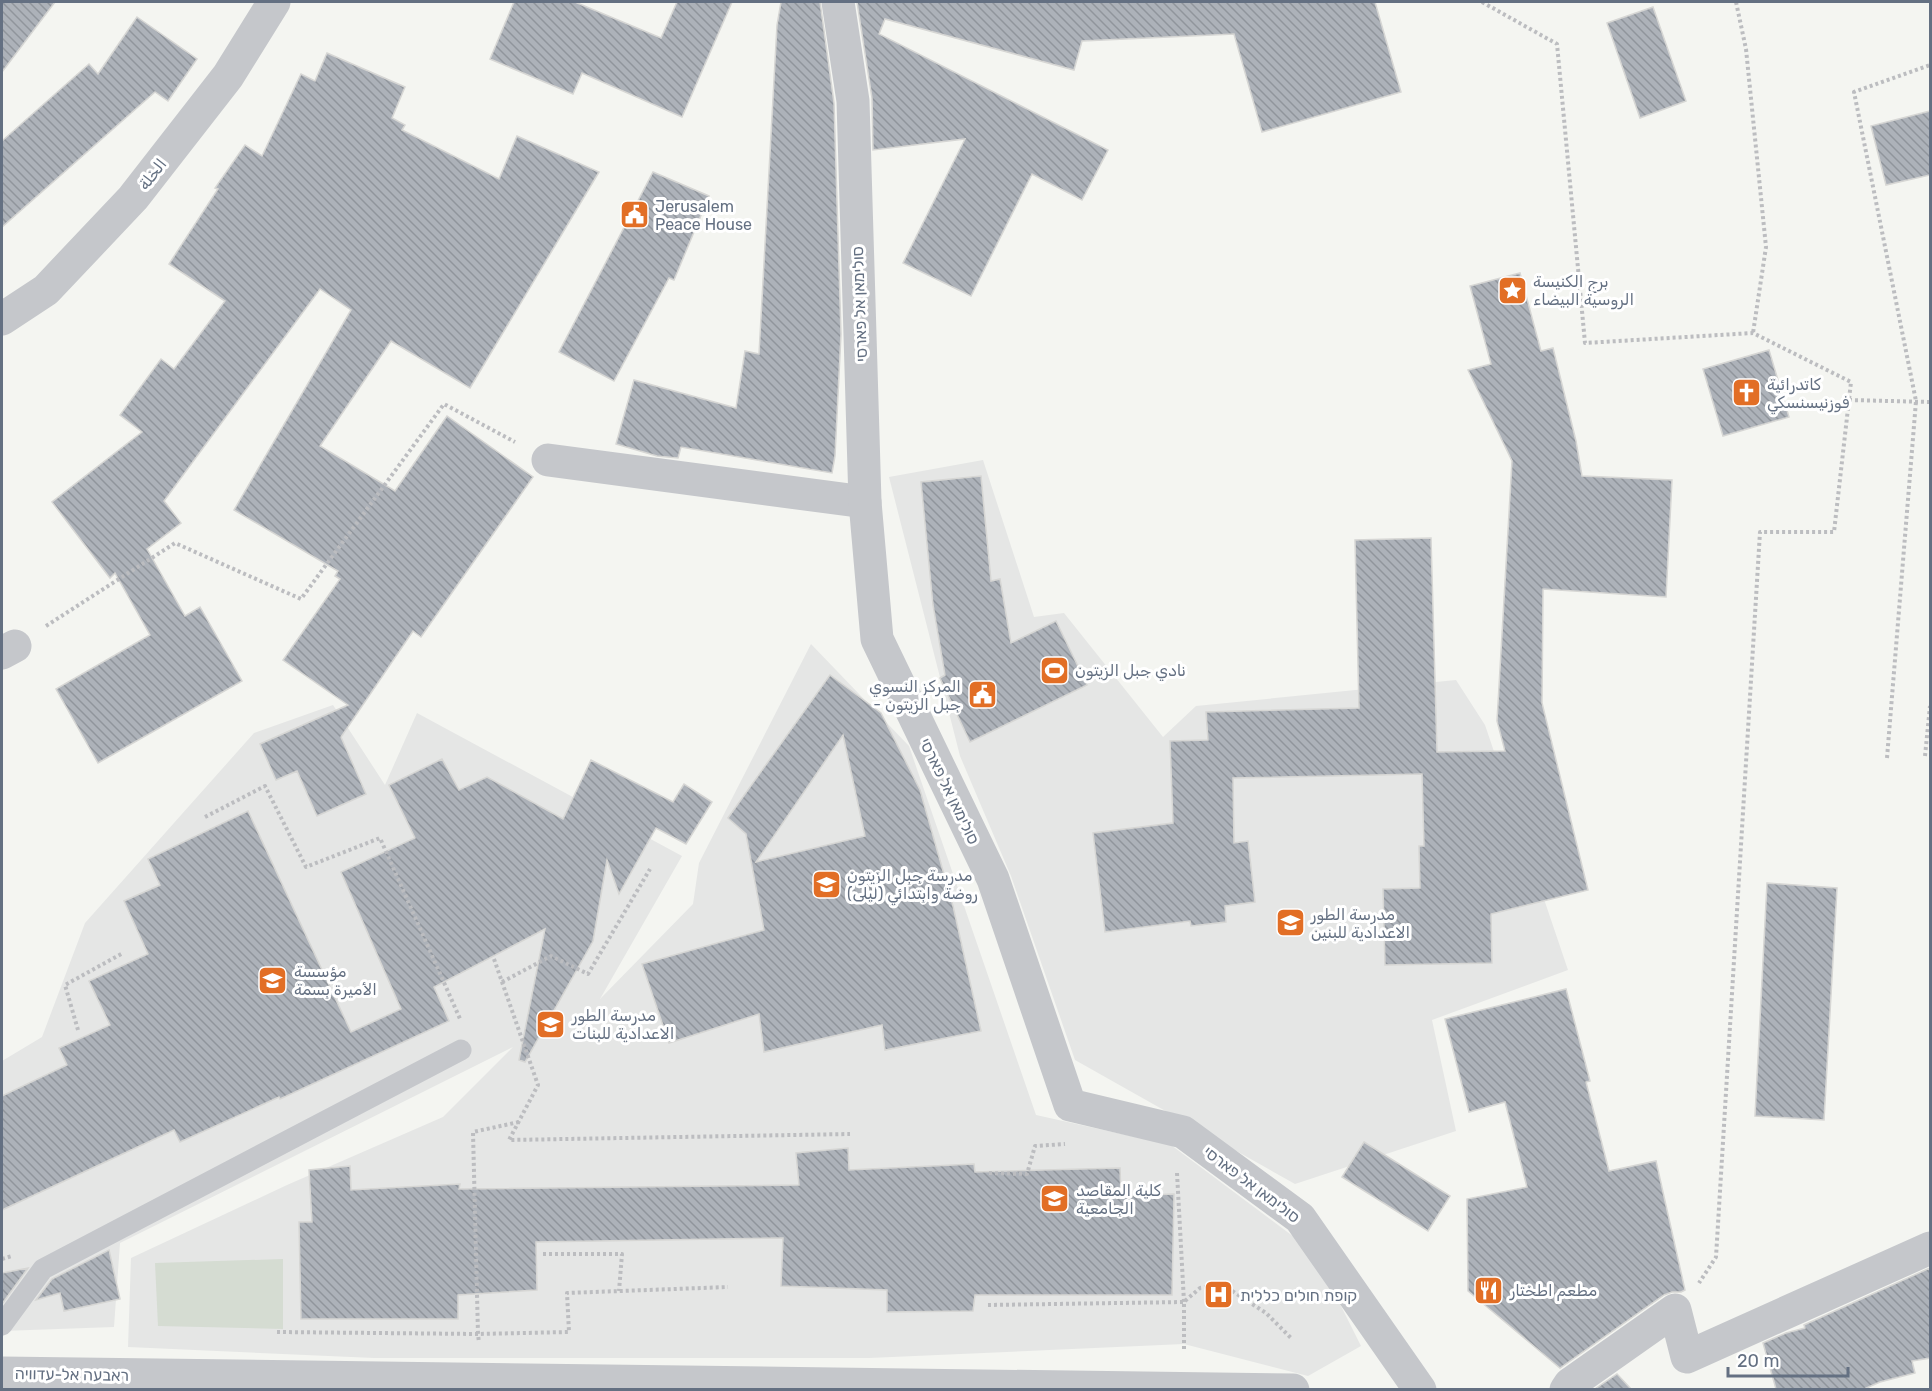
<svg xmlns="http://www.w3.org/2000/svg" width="1932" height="1391" viewBox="0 0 1932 1391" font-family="Rubik,Vazirmatn,Heebo,sans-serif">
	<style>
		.built { fill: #e5e6e5 }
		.pitch { fill: #d5dcd2 }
		.building { fill: url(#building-back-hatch); stroke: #d6d6d4; stroke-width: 1.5; fill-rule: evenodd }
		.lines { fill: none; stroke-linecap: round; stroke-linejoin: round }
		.path { stroke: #bcbdc0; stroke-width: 4; stroke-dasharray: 3 3; stroke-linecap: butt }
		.service { stroke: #c5c7cb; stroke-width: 21 }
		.minor { stroke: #c5c7cb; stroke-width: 33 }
		.tertiary { stroke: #c5c7cb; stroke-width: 33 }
		.labels { text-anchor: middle; stroke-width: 6; stroke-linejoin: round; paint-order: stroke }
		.street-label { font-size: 16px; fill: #647082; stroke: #fff }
		.poi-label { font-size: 16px; fill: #647082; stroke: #fff; text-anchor: start }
	</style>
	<defs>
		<pattern id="building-back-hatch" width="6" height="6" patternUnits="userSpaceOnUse" patternTransform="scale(1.5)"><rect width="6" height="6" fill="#adb2b9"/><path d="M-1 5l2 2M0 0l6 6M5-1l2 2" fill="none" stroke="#90959c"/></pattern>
	</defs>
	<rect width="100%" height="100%" fill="#f4f5f1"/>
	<g class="built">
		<path d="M 983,460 L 1034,617 L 1064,613 L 1163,737 L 1196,706 L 1456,680 L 1485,725 L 1568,970 L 1432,1020 L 1456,1131 L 1295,1184 L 1075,1060 L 1011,876 L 960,756 L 889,477 Z"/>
		<path d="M 811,644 L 909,746 L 1036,1115 L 1171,1145 L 1314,1252 L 1361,1346 L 1308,1376 L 1184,1344 L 869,1358 L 374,1358 L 128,1347 L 131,1258 L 287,1185 L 443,1117 L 513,1047 L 120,1243 L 114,1327 L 2,1331 L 2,1061 L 42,1037 L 85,923 L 254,733 L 333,705 L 385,785 L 417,713 L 682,856 L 600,999 L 693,904 L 699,863 Z"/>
	</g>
	<path class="pitch" d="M 283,1259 L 283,1329 L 158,1326 L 155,1263 Z"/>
	<g class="building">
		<path d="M 2,2 L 55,2 L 2,72 Z"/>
		<path d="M 514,2 L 575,2 L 661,38 L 677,2 L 732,2 L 682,117 L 582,73 L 573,94 L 490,59 Z"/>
		<path d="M 781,2 L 820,2 L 834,103 L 841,334 L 835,456 L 832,473 L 681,447 L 678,458 L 657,456 L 616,444 L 634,380 L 736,408 L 745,351 L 759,354 L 777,25 Z"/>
		<path d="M 857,2 L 1375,2 L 1401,92 L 1262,132 L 1234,34 L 1082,41 L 1074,70 L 885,19 L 879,34 L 1108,150 L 1082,200 L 1032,174 L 971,296 L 903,263 L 965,139 L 873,150 L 872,98 Z"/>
		<path d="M 1653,7 L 1686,101 L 1640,118 L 1607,23 Z"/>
		<path d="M 137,17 L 197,59 L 168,101 L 155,92 L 2,227 L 2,141 L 89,64 L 98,74 Z"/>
		<path d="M 327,53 L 405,87 L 392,118 L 405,125 L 402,130 L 499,179 L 517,136 L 599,172 L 470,388 L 391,341 L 320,446 L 395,491 L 447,416 L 533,477 L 421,637 L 413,631 L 341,737 L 366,794 L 317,816 L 297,771 L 276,780 L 260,744 L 348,705 L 283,660 L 340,579 L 335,576 L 338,571 L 234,510 L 351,310 L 320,289 L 164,501 L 181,523 L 147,549 L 185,616 L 200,607 L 242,681 L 98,763 L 56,689 L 150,635 L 115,573 L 110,578 L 52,502 L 142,432 L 120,415 L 161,359 L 174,369 L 225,301 L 169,264 L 218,189 L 215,188 L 245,145 L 262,156 L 301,74 L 315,81 Z"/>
		<path d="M 1930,111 L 1930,175 L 1886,185 L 1871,126 Z"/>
		<path d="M 653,172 L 709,196 L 674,280 L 669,278 L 614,381 L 559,352 Z"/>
		<path d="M 1520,273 L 1541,351 L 1553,348 L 1576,441 L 1582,476 L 1672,480 L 1666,597 L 1543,589 L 1542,703 L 1588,890 L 1491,914 L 1492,963 L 1385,965 L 1383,889 L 1420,888 L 1419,846 L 1424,846 L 1422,774 L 1233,778 L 1234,843 L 1248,841 L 1255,902 L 1225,906 L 1226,922 L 1191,926 L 1190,921 L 1105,932 L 1093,833 L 1173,823 L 1170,741 L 1208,740 L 1206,712 L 1359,708 L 1355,540 L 1431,538 L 1437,752 L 1505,751 L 1497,721 L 1512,461 L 1468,370 L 1491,364 L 1470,286 Z"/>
		<path d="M 1769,350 L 1789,417 L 1723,436 L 1703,369 Z"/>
		<path d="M 981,476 L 991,581 L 1000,579 L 1011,643 L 1056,621 L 1087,685 L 970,742 L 940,678 L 945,675 L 933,605 L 921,482 Z"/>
		<path d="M 830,675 L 881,713 L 920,790 L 953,906 L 981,1031 L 885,1050 L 882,1025 L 764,1052 L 759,1014 L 669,1043 L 642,964 L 764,930 L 746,834 L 728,818 ZM 843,735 L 865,836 L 756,862 Z"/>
		<path d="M 442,759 L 459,790 L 487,777 L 563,819 L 591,760 L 673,802 L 684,784 L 712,802 L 686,844 L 656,828 L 619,894 L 607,860 L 593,941 L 525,1062 L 519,1060 L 545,929 L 434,987 L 449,1021 L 280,1099 L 279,1097 L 180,1142 L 174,1130 L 2,1210 L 2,1096 L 67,1065 L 59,1048 L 110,1025 L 89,981 L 148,954 L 124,901 L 160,885 L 148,859 L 248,811 L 351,1032 L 401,1009 L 341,872 L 415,838 L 389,785 Z"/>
		<path d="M 1767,883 L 1837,888 L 1824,1120 L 1755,1116 Z"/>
		<path d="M 1566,989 L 1590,1081 L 1586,1082 L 1609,1171 L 1656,1161 L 1685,1290 L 1681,1292 L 1672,1292 L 1664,1295 L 1560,1368 L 1468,1291 L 1467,1199 L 1527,1187 L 1505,1102 L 1469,1112 L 1445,1019 Z"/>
		<path d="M 1364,1142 L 1450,1196 L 1428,1231 L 1342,1177 Z"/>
		<path d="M 848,1148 L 849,1170 L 974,1164 L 975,1172 L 1120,1168 L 1121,1196 L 1174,1194 L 1172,1295 L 975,1295 L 973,1311 L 887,1312 L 887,1290 L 781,1286 L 783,1238 L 536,1242 L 537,1290 L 458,1295 L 458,1319 L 301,1319 L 299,1222 L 312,1222 L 309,1170 L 350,1166 L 351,1190 L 460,1184 L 459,1189 L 799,1185 L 796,1153 Z"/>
		<path d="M 109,1250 L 120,1299 L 64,1311 L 60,1293 L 36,1300 L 52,1279 Z"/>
		<path d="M 28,1268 L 2,1304 L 2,1273 Z"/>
		<path d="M 1930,1268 L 1930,1358 L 1912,1361 L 1915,1373 L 1880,1382 L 1864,1389 L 1776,1389 L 1763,1343 L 1786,1333 L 1805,1328 L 1804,1325 Z"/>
		<path d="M 1617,1374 L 1631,1389 L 1595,1389 Z"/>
	</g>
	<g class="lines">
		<g class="path">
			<path d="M 1482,2 L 1557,44 L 1585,343 L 1753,333 L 1851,382 L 1834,532 L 1760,532 L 1716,1257 L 1699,1283"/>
			<path d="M 1736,2 L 1746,49 L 1766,247 L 1753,333"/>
			<path d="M 1849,400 L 1930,402"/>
			<path d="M 46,626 L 175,543 L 301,599 L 444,404 L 515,442"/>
			<path d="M 1925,756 L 1930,706"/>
			<path d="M 1887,758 L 1916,401 L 1854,92 L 1930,65"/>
			<path d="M 205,817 L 265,786 L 306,867 L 380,838 L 461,1021"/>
			<path d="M 494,959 L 538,1085 L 509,1140 L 850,1134"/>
			<path d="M 502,982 L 551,956 L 588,974 L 650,869"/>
			<path d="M 78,1030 L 65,985 L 123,953"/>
			<path d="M 519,1122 L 473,1132 L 478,1334 L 569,1332 L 567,1293 L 728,1287"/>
			<path d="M 989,1173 L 1027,1174 L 1035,1146 L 1065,1144"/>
			<path d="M 1177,1173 L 1184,1302"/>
			<path d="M 543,1254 L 622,1254 L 619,1291"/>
			<path d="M 2,1259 L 12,1256"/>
			<path d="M 1185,1301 L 1200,1288 L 1223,1285 L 1266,1313 L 1291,1338"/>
			<path d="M 988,1305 L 1184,1302 L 1184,1350"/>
			<path d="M 277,1332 L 478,1334 L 479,1343"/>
		</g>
		<path class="service" d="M 2,1325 L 43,1269 L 461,1050"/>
		<g class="minor">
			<path d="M 2,319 L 46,290 L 133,198 L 228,76 L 274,2"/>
			<path d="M 548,460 L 865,502"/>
			<path d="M 2,653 L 15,646"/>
			<path d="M 1566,1390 L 1570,1384 L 1675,1310 L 1687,1357 L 1930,1248"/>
		</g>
		<g class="tertiary">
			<path d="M 838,2 L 853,101 L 865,502 L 877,639 L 993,879 L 1070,1105 L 1183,1132 L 1300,1218 L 1420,1390"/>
			<path d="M 2,1373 L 1293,1390"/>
		</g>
	</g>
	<defs>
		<symbol id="civic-square" viewBox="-11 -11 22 22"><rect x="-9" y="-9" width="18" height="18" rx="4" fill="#e26e25" stroke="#fff"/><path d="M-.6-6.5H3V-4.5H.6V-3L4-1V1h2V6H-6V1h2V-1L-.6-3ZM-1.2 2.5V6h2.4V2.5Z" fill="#fff"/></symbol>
		<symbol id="sight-square" viewBox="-11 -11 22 22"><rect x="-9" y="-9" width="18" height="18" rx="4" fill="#e26e25" stroke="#fff"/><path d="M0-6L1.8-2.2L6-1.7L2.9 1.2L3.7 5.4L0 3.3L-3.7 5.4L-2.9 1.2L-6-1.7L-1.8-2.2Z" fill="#fff"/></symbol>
		<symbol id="church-square" viewBox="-11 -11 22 22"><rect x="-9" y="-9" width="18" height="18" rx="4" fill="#e26e25" stroke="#fff"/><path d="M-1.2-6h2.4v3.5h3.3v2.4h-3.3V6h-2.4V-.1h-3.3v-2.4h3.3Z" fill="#fff"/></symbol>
		<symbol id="stadium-square" viewBox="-11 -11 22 22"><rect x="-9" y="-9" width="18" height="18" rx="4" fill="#e26e25" stroke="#fff"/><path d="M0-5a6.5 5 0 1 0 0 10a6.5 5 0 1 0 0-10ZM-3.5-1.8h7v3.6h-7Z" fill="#fff"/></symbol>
		<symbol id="school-square" viewBox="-11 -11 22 22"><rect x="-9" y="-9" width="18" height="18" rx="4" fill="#e26e25" stroke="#fff"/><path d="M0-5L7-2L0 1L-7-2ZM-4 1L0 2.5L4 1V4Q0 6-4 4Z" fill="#fff"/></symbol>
		<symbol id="university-square" viewBox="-11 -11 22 22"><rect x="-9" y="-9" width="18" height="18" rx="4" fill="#e26e25" stroke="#fff"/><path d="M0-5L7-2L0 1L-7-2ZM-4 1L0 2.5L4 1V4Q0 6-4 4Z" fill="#fff"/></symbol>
		<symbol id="restaurant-square" viewBox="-11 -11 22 22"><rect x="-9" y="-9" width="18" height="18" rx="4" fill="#e26e25" stroke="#fff"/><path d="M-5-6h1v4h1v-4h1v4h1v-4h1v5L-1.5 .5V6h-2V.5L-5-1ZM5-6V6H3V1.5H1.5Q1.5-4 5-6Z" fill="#fff"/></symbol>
		<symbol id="hospital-square" viewBox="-11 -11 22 22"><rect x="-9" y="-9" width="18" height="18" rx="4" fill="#e26e25" stroke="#fff"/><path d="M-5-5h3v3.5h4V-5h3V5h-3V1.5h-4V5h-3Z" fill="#fff"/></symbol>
	</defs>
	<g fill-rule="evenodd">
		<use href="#civic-square" x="618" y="198" width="33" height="33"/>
		<use href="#sight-square" x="1496" y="274" width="33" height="33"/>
		<use href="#church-square" x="1730" y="376" width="33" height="33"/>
		<use href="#stadium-square" x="1038" y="654" width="33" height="33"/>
		<use href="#civic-square" x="966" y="678" width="33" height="33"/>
		<use href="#school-square" x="810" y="868" width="33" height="33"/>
		<use href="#school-square" x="1274" y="906" width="33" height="33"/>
		<use href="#university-square" x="256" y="964" width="33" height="33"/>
		<use href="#school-square" x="534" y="1008" width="33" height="33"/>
		<use href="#university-square" x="1038" y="1182" width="33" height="33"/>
		<use href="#restaurant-square" x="1472" y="1274" width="33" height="33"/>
		<use href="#hospital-square" x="1202" y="1278" width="33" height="33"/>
	</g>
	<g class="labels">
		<g class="street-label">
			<text transform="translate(152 174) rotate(-52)" y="6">الخلة</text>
			<text transform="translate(859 304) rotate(-92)" y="6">סולימאן אל פארסי</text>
			<text transform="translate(950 791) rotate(64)" y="6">סולימאן אל פארסי</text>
			<text transform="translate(1252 1184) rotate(37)" y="6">סולימאן אל פארסי</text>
			<text transform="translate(72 1374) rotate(1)" y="6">ראבעה אל-עדוויה</text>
		</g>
		<g class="poi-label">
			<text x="655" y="212">Jerusalem<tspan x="655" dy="18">Peace House</tspan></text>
			<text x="1533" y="287">برج الكنيسة<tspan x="1533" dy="18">الروسية البيضاء</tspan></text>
			<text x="1767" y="390">كاتدرائية<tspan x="1767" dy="18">فوزنيسنسكي</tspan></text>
			<text x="1075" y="676">نادي جبل الزيتون</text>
			<text x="961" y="692" text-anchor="end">المركز النسوي<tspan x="961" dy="18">- جبل الزيتون</tspan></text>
			<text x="847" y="881">مدرسة جبل الزيتون<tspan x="847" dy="18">(ليلى) روضة وابتدائي</tspan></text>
			<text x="1311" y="920">مدرسة الطور<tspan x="1311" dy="18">الاعدادية للبنين</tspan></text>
			<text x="294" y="977">مؤسسة<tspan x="294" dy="18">الأميرة بسمة</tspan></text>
			<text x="572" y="1021">مدرسة الطور<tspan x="572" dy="18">الاعدادية للبنات</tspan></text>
			<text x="1076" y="1196">كلية المقاصد<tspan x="1076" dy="18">الجامعية</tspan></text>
			<text x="1510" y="1296">مطعم اطختار</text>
			<text x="1240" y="1301">קופת חולים כללית</text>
		</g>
	</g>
	<rect width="1932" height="1391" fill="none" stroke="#647082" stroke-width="6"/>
	<path d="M1728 1367v9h120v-9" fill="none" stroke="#647082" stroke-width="3"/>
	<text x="1737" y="1367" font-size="18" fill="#647082" stroke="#ffffff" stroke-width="4.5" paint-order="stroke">20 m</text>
</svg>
